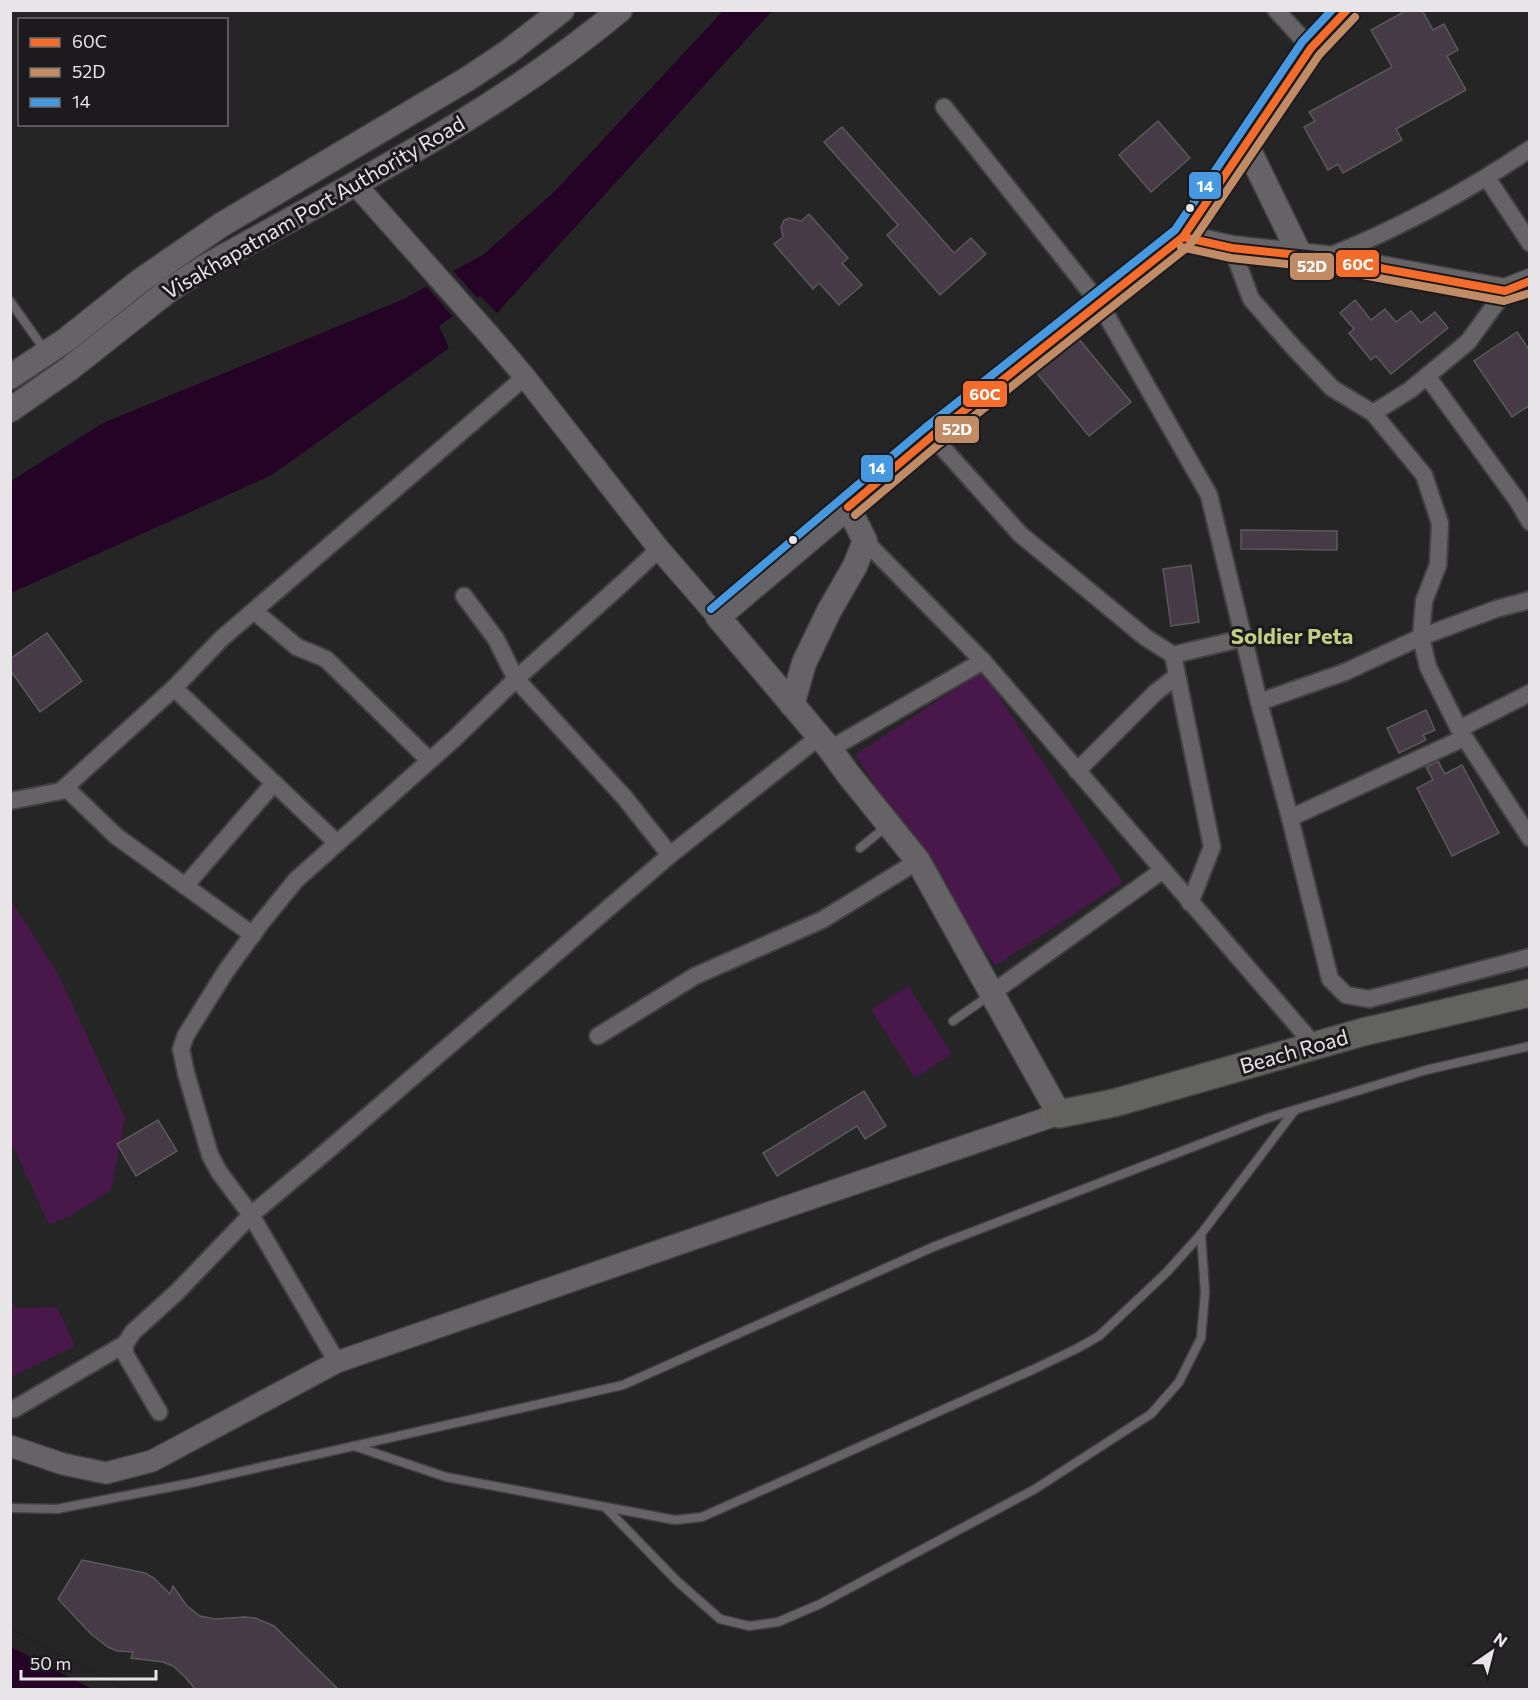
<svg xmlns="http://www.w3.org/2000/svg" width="1540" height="1700" viewBox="0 0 1540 1700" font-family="Commissioner,sans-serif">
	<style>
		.green { fill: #471849 }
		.water { fill: #240327 }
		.pier { fill: #262526 }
		.building { fill: #453a46; stroke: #5a595a; stroke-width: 1.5 }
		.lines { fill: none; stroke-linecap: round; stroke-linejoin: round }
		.service-casing { stroke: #424142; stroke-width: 11 }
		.minor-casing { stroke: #424142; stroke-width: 20 }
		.tertiary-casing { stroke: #424142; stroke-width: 24 }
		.secondary-casing { stroke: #424142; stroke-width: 27 }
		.primary-casing { stroke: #424142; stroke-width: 30 }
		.service { stroke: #656365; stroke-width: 8 }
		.minor { stroke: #656365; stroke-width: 16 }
		.tertiary { stroke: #656365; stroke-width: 21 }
		.secondary { stroke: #656365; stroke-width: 24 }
		.primary { stroke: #62625f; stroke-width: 27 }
		.bus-1-casing { stroke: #1d1a1d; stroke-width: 12 }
		.bus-2-casing { stroke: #1d1a1d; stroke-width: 12 }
		.bus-3-casing { stroke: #1d1a1d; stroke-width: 12 }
		.bus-1 { stroke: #f36c2b; stroke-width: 8 }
		.bus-2 { stroke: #c18c65; stroke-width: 8 }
		.bus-3 { stroke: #4699e1; stroke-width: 8 }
		.bus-dot { fill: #e7e5e7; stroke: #1d1a1d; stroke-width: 2 }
		.labels { text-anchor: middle; stroke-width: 6; stroke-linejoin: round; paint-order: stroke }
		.street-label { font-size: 21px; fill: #e7e5e7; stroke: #1d1a1d }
		.neighbourhood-label { font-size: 22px; font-weight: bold; fill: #c0cf83; stroke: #1d1a1d }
		.line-badge { stroke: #1d1a1d; stroke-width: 2 }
		.badge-label { font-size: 16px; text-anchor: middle; font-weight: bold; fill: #fff }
	</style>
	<rect width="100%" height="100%" fill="#262526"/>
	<g class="green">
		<path d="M 982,671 L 1123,882 L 995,966 L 855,755 Z"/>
		<path d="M 10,899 L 58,974 L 125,1118 L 111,1190 L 70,1216 L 49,1225 L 15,1150 L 11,1146 Z"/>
		<path d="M 908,986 L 952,1054 L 915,1078 L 871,1010 Z"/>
		<path d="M 11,1301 L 17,1308 L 57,1307 L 75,1346 L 11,1377 Z"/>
	</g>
	<g class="water">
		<path d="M 723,11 L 772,11 L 497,313 L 480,296 L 439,326 L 449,348 L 272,475 L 11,593 L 11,481 L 103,423 L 404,299 L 484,254 L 555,191 Z"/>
		<path d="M 11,1629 L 127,1689 L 11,1689 Z"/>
	</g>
	<g class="pier">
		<path d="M 452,269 L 479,300 L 454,318 L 424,284 Z"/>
		<path d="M 11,1629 L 127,1689 L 92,1689 L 11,1647 Z"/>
	</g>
	<g class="building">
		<path d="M 1407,10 L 1422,10 L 1433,30 L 1444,24 L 1458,50 L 1447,56 L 1466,90 L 1396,129 L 1402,140 L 1343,173 L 1338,164 L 1328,170 L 1304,127 L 1315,121 L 1309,112 L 1392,67 L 1371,30 Z"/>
		<path d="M 1158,121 L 1190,158 L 1151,192 L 1119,155 Z"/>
		<path d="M 842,127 L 954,253 L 971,238 L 986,254 L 940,295 L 887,235 L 898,225 L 824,142 Z"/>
		<path d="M 809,214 L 848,258 L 842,263 L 862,285 L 839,305 L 819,283 L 813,289 L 774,244 L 783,237 L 781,227 L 784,220 L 789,218 L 801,221 Z"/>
		<path d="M 1355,300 L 1371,320 L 1385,309 L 1396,322 L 1411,311 L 1421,323 L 1435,312 L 1448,328 L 1391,374 L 1376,356 L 1371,360 L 1349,333 L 1354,329 L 1340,313 Z"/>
		<path d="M 1517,332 L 1530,351 L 1530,405 L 1512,417 L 1474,361 Z"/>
		<path d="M 1078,338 L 1131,402 L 1089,436 L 1036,372 Z"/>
		<path d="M 1241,530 L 1337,531 L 1337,550 L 1241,549 Z"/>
		<path d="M 1191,565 L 1199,622 L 1171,626 L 1163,569 Z"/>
		<path d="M 47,633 L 82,681 L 40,712 L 10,670 L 10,659 Z"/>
		<path d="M 1426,710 L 1435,730 L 1423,735 L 1426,740 L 1399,753 L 1387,728 Z"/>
		<path d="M 1438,761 L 1445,774 L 1462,765 L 1499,833 L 1452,856 L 1417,788 L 1433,780 L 1426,767 Z"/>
		<path d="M 864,1091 L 886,1126 L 865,1139 L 857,1126 L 777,1176 L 763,1153 Z"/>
		<path d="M 158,1120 L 177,1151 L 136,1176 L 117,1144 Z"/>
		<path d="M 82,1560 L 145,1573 L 154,1578 L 170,1594 L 173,1586 L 187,1606 L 200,1616 L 215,1619 L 245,1617 L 255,1618 L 274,1626 L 338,1689 L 195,1689 L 185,1677 L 173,1666 L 163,1662 L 131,1658 L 133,1652 L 117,1651 L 108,1647 L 91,1634 L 58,1599 Z"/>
	</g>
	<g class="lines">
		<defs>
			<g id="service">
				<path d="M 10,301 L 46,352"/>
				<path d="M 860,848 L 888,825"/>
				<path d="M 953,1021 L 990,995"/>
				<path d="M 354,1446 L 446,1477 L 675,1520 L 702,1517 L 1032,1370 L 1078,1348 L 1099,1336 L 1167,1272 L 1201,1234 L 1295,1110"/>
				<path d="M 605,1507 L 678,1582 L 720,1619 L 749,1626 L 778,1622 L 820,1604 L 1035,1489 L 1151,1414 L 1179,1382 L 1201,1338 L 1205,1292 L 1201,1234"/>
				<path d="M 10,1508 L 57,1509 L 191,1483 L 623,1385 L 933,1247 L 1268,1118 L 1426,1070 L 1530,1046"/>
			</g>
			<g id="minor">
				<path d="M 1276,10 L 1311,48"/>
				<path d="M 944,107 L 1100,304 L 1209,495 L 1259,702 L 1290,818 L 1330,979 L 1346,995 L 1369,999 L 1530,957"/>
				<path d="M 1487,178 L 1530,243"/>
				<path d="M 1232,248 L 1251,299 L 1293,347 L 1332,388 L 1373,413 L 1410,390 L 1468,342 L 1505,291"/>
				<path d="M 1327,257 C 1398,229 1466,192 1530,149"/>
				<path d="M 1427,376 L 1517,500 L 1530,522"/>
				<path d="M 1373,413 L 1424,475 L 1440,523 L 1438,565 L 1424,601 L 1421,637 L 1428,667 L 1459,729 L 1530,838"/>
				<path d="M 932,436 L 1021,535 L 1145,637 L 1173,655 L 1244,638"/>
				<path d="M 865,541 L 983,661 L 1315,1046"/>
				<path d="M 464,596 L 496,639 L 516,679 L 625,798 L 670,855"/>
				<path d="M 254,611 L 297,647 L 326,659 L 429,760"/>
				<path d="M 1173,655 L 1212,847 L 1190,903"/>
				<path d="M 174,688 L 337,843"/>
				<path d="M 1259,702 L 1345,672 L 1421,637 L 1496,609 L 1530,600"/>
				<path d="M 1459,729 L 1530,693"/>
				<path d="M 830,749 L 983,661"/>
				<path d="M 1077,771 L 1156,692 L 1177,676"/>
				<path d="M 65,787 L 116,836 L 253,935"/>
				<path d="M 10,801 L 61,791 L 174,688 L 221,639 L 525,377"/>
				<path d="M 1290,818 L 1464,738"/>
				<path d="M 185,886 L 274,783"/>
				<path d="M 992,993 L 1163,870"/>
				<path d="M 598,1036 L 695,976 L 822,920 L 918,861"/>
				<path d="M 337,1362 L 251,1215 L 219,1172 L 210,1155 L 186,1073 L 181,1049 L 186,1035 L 226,971 L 261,923 L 296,880 L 455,738 L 516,679 L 625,581 L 659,549"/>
				<path d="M 14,1409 L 125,1344"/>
				<path d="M 159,1412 L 125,1354 L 125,1344 L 133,1332 L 177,1292 L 251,1215 L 327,1151 L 670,855 L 819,737"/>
			</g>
			<g id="tertiary">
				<path d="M 355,184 L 491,337 L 525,377 L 659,549 L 718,617"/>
				<path d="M 10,1446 L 63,1464 L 106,1473 L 152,1461 L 337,1362 L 777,1210 L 1059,1114"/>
			</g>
			<g id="secondary">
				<path d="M 1246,144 L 1300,255"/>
				<path d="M 1183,237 L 1232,248 L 1326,258 L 1505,291 L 1530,281"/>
				<path d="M 10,377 L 66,340 L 140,281 L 221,225 L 469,78 L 508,52 L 562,10"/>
				<path d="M 10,410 L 69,369 L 169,290 L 203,268 C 345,188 493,116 620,10"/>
				<path d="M 792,705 L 804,663 L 829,611 L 855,566 L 865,541 L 848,507"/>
				<path d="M 1059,1114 L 918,861 L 848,774 L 830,749 L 718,617 L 932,436 L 1183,237 L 1311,48 L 1347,10"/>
			</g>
			<path id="primary" d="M 1059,1114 L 1114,1103 L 1363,1032 L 1530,993"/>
		</defs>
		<use href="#service" class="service-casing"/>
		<use href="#minor" class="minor-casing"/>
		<use href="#tertiary" class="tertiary-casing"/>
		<use href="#secondary" class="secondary-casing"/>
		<use href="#primary" class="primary-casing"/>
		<use href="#service" class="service"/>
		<use href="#minor" class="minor"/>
		<use href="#tertiary" class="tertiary"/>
		<use href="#secondary" class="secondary"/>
		<use href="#primary" class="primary"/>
		<defs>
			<g id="bus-1">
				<path d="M 1183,237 L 1232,248 L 1326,258 L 1505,291 L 1530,281"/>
				<path d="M 848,507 L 932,436 L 1183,237 L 1311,48 L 1347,10"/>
			</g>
			<g id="bus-2">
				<path d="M 1181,247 L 1231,258 L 1324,268 L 1504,301 L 1530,293"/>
				<path d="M 855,515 L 939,444 L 1190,245 L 1319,55 L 1355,17"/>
			</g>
			<path id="bus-3" d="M 711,609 L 925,428 L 1175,230 L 1302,42 L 1332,10"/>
		</defs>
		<use href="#bus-1" class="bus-1-casing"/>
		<use href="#bus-2" class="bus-2-casing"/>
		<use href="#bus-3" class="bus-3-casing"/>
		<use href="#bus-1" class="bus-1"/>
		<use href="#bus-2" class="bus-2"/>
		<use href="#bus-3" class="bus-3"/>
	</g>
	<g class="bus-dot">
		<circle cx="1190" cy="208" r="5"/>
		<circle cx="793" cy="540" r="5"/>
	</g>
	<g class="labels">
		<g class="street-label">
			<text transform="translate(314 208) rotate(-30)" y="7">Visakhapatnam Port Authority Road</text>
			<text transform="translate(1294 1052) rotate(-16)" y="7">Beach Road</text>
		</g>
		<g class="neighbourhood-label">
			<text x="1292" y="644">Soldier Peta</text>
		</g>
	</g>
	<g class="line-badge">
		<rect x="1188" y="171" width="34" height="29" rx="6" fill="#4699e1"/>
		<rect x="1335" y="249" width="45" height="29" rx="6" fill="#f36c2b"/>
		<rect x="1289" y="252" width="46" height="29" rx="6" fill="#c18c65"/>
		<rect x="962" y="380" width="46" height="28" rx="6" fill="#f36c2b"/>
		<rect x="934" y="415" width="46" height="29" rx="6" fill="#c18c65"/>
		<rect x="860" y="454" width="34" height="29" rx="6" fill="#4699e1"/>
	</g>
	<g class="badge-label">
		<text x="1205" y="192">14</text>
		<text x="1358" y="270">60C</text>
		<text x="1312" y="272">52D</text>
		<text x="985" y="400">60C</text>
		<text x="957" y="435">52D</text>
		<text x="877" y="474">14</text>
	</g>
	<rect width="1540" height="1700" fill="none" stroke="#e7e5e7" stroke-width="24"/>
	<rect x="18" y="18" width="210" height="108" fill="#1d1a1d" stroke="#6e6b6e" stroke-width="1.5"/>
	<rect x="30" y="38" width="30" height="9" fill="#f36c2b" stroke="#6e6b6e" stroke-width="1.5"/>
	<text x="72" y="48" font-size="18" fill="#e7e5e7">60C</text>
	<rect x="30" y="68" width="30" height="9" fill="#c18c65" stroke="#6e6b6e" stroke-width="1.5"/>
	<text x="72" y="78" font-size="18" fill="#e7e5e7">52D</text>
	<rect x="30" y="98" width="30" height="9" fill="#4699e1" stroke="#6e6b6e" stroke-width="1.5"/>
	<text x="72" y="108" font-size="18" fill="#e7e5e7">14</text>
	<g transform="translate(1492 1652) rotate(35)" stroke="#1d1a1d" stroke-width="4.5" paint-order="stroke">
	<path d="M0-4.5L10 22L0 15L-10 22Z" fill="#e7e5e7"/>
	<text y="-9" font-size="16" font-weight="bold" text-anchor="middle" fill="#e7e5e7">N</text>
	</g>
	<path d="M21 1670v9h135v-9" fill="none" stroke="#e7e5e7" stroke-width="3"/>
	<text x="30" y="1670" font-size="18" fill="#e7e5e7" stroke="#1d1a1d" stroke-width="4.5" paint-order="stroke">50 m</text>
</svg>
